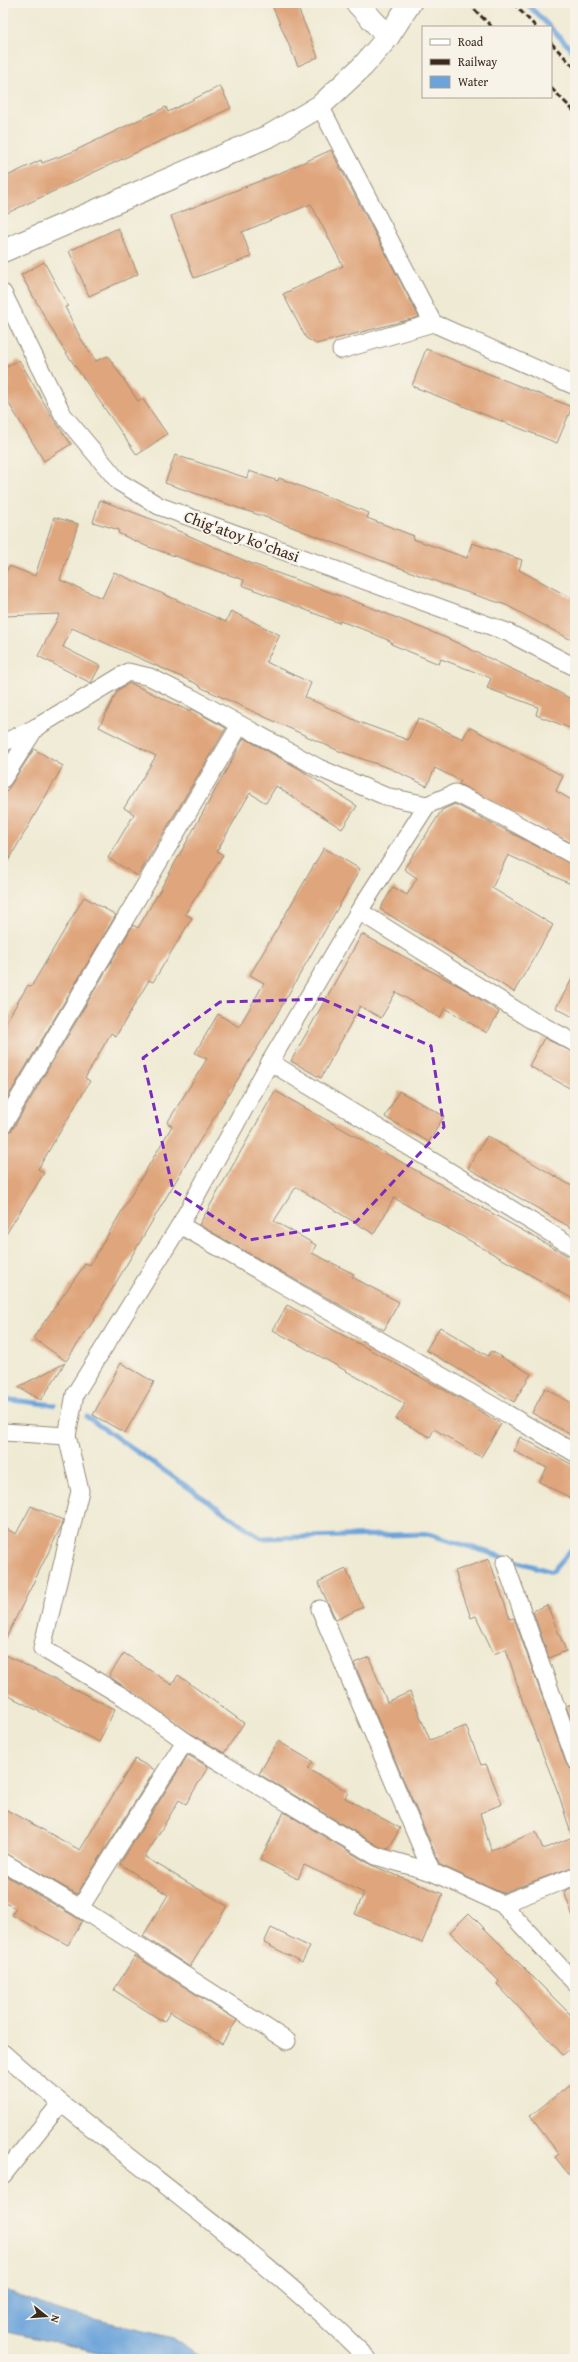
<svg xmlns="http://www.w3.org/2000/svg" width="578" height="2362" viewBox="0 0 578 2362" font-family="'Gentium Book Plus',serif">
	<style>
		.water { fill: #6ba3da; stroke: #53667c }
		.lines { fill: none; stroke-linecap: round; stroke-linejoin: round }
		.stream { stroke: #6ba3da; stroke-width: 5 }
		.building { fill: #dfa57c }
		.minor-casing { stroke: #958a78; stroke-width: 19 }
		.major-casing { stroke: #958a78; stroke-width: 24 }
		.minor { stroke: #fff; stroke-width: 17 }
		.major { stroke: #fff; stroke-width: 22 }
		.rail { stroke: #3b2a1e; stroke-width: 3; stroke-dasharray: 6 3; stroke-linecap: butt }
		.marked { fill: none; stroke: #7b2cbf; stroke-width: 3; stroke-dasharray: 8 5; stroke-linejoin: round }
		.labels { text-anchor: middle; stroke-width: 4; stroke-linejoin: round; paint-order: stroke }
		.street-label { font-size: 16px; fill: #3b2a1e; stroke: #f7f3e8 }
	</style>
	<rect width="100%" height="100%" fill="#f7f3e8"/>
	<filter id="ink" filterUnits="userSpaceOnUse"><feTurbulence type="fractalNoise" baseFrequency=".025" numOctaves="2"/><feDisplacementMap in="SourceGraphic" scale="8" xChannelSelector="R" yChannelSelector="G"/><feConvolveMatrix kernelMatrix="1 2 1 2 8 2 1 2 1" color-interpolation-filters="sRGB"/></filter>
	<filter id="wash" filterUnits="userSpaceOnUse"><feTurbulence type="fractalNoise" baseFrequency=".012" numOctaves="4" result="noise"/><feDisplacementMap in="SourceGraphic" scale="16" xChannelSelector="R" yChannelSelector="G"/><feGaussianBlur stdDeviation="0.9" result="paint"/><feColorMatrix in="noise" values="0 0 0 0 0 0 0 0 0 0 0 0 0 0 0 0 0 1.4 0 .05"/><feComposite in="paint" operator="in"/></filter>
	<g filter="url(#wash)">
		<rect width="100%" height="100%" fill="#efead3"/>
		<path class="water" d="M 3,2290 L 61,2311 L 173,2338 L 204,2359 L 130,2359 L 3,2331 Z"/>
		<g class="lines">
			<g class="stream">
				<path d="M 526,3 L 550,27"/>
				<path d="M 551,28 L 575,53"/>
				<path d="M 3,1399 L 54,1405"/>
				<path d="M 87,1417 L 261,1538 L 428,1534 L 552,1572 L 575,1545"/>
			</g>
		</g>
		<g id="blocks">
			<g class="building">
				<path d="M 271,3 L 296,3 L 318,57 L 298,66 Z"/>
				<path d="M 220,86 L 231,108 L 3,215 L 3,178 L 41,160 L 42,163 L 72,152 L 166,107 L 168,112 Z"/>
				<path d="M 331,150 L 419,317 L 316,344 L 306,338 L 283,294 L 343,266 L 311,204 L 242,232 L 251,257 L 194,278 L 171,216 L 280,173 Z"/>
				<path d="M 118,228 L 138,274 L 89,296 L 69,251 Z"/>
				<path d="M 44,262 L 68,306 L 65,307 L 81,339 L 96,361 L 108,356 L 138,401 L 142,398 L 167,434 L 137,455 L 62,347 L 21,275 Z"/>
				<path d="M 426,349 L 572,407 L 557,443 L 412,386 Z"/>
				<path d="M 19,360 L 54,420 L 71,444 L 44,461 L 3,394 L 3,369 Z"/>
				<path d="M 175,455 L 247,478 L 249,471 L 278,481 L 279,478 L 369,513 L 367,518 L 414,536 L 413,539 L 467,558 L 472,543 L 522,560 L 519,570 L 575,600 L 575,642 L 506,605 L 451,587 L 268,518 L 165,483 Z"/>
				<path d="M 100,500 L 154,520 L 250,563 L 370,607 L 451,640 L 543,684 L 575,701 L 575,730 L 536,715 L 538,707 L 487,688 L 491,678 L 441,659 L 439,664 L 391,644 L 392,642 L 368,631 L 340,621 L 339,623 L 242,585 L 244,580 L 146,546 L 118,533 L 119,530 L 93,522 Z"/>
				<path d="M 54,517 L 78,524 L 60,580 L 102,598 L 114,572 L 226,622 L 231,611 L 280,635 L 266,662 L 311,683 L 305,697 L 359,722 L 408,740 L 418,718 L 463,739 L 469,727 L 563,776 L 556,791 L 575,802 L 575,845 L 459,784 L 461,781 L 435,768 L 427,786 L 389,768 L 339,751 L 202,688 L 195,683 L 72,628 L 63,647 L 100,666 L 91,683 L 38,656 L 60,614 L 3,616 L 3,578 L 9,566 L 35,576 Z"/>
				<path d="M 130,683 L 189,711 L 191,709 L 226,728 L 138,876 L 108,858 L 134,814 L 124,808 L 156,756 L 99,727 L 118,690 Z"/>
				<path d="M 244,738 L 298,768 L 357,806 L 342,829 L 276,786 L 266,803 L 250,793 L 217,851 L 223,855 L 185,914 L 192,918 L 153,982 L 149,980 L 116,1036 L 111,1033 L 85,1078 L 90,1081 L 38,1169 L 44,1173 L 3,1239 L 3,1135 L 12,1130 L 133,925 L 138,928 L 159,892 Z"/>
				<path d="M 34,749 L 63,766 L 3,870 L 3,797 Z"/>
				<path d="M 455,804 L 575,866 L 575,886 L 508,855 L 492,888 L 553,925 L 514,992 L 380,909 L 393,887 L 407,895 L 417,878 L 404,869 L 442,810 Z"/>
				<path d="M 324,848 L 360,869 L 264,1037 L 197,1145 L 94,1320 L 66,1361 L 33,1338 L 86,1263 L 90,1265 L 172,1126 L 167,1123 L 207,1059 L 195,1053 L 218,1014 L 239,1027 L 264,983 L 250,975 Z"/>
				<path d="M 84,897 L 116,915 L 3,1105 L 3,1027 L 28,985 L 31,987 Z"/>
				<path d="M 362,934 L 468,991 L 499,1012 L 487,1033 L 445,1008 L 440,1018 L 396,992 L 381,1018 L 360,1006 L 321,1078 L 291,1061 Z"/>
				<path d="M 575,974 L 575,1018 L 556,1008 Z"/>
				<path d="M 544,1038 L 575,1053 L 575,1091 L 529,1066 Z"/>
				<path d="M 275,1091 L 575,1260 L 575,1300 L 394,1198 L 374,1234 L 296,1187 L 274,1221 L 316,1245 L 312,1253 L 354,1274 L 352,1277 L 399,1302 L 384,1330 L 199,1225 Z"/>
				<path d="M 399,1091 L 444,1116 L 429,1142 L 385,1117 Z"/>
				<path d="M 487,1136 L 575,1188 L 575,1230 L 468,1168 Z"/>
				<path d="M 287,1305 L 461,1399 L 501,1424 L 481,1457 L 434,1429 L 430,1437 L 396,1419 L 405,1404 L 273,1330 Z"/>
				<path d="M 440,1327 L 488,1356 L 491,1351 L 531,1374 L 514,1402 L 426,1350 Z"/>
				<path d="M 65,1363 L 41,1400 L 18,1387 Z"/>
				<path d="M 121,1363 L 154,1382 L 125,1433 L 93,1415 Z"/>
				<path d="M 545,1388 L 575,1405 L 575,1437 L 532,1413 Z"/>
				<path d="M 520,1437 L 575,1466 L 575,1500 L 539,1482 L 547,1468 L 514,1451 Z"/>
				<path d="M 31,1506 L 63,1520 L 60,1529 L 3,1644 L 3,1527 L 16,1534 Z"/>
				<path d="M 489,1559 L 510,1619 L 514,1618 L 566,1763 L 569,1768 L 575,1770 L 575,1836 L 572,1837 L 559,1795 L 525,1709 L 506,1649 L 494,1654 L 476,1616 L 471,1618 L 455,1571 Z"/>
				<path d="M 346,1569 L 363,1607 L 336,1620 L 318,1582 Z"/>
				<path d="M 547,1605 L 566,1651 L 549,1658 L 533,1611 Z"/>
				<path d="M 124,1653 L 172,1685 L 178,1675 L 244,1723 L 224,1753 L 190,1733 L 109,1676 Z"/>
				<path d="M 3,1654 L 115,1709 L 99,1742 L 3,1693 Z"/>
				<path d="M 369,1657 L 387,1702 L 410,1692 L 430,1740 L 466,1726 L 481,1765 L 486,1764 L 502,1804 L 480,1813 L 491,1850 L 536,1832 L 543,1849 L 575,1836 L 575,1866 L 502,1893 L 440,1865 L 354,1663 Z"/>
				<path d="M 575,1703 L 575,1730 L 566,1706 Z"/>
				<path d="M 278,1741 L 313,1762 L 308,1769 L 348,1792 L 345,1798 L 400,1828 L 389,1849 L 380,1847 L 259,1774 Z"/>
				<path d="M 188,1755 L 208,1767 L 186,1804 L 179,1800 L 145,1857 L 227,1906 L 190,1967 L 143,1936 L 168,1895 L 120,1864 Z"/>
				<path d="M 135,1759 L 155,1770 L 77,1894 L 3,1852 L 3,1808 L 80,1850 Z"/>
				<path d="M 284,1812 L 371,1865 L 443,1894 L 422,1943 L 355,1914 L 364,1893 L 304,1865 L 298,1879 L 260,1860 Z"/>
				<path d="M 3,1874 L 82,1921 L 68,1945 L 12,1915 L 16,1908 L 3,1902 Z"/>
				<path d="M 575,1887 L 575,1916 L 573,1917 L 564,1891 Z"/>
				<path d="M 469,1913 L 575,2019 L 575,2044 L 563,2055 L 497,1984 L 499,1981 L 450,1932 Z"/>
				<path d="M 271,1928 L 310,1947 L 302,1962 L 264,1943 Z"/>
				<path d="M 135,1956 L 237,2020 L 222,2044 L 170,2012 L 164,2022 L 114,1990 Z"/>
				<path d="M 575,2081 L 575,2182 L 555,2157 L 559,2154 L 530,2116 Z"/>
			</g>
		</g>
	</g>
	<g filter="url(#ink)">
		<use href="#blocks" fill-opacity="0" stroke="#958a78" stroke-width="1"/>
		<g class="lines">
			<defs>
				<g id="minor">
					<path d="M 320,106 L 433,323 L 575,386"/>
					<path d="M 3,293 L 63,415 L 119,482 L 159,506 L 507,632 L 575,667"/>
					<path d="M 341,350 L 433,323"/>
					<path d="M 3,743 L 37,727 L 128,672 L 150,677 L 192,698 L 319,768 L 385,796 L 427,805 L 455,793 L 500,815 L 575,856"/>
					<path d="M 3,779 L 36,727"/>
					<path d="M 427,805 L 359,911 L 270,1062 L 180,1225 L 75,1394 L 67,1436 L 80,1491 L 42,1648 L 125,1698 L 185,1741 L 376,1856 L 432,1872 L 502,1904 L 575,1983"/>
					<path d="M 359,911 L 530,1019 L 575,1043"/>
					<path d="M 270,1062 L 575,1248"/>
					<path d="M 3,1125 L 240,725"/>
					<path d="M 180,1225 L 575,1453"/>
					<path d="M 3,1432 L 67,1436"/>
					<path d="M 505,1563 L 575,1760"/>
					<path d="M 320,1609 L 432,1872"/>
					<path d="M 3,1862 L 80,1908 L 287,2041"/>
					<path d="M 502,1904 L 575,1876"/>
					<path d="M 80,1908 L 185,1741"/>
					<path d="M 3,2053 C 121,2159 256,2246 368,2359"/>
					<path d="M 3,2175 L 60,2104"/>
				</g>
				<g id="major">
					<path d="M 357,3 L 388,37"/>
					<path d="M 3,251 L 271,135 L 320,106 L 363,66 L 388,37 L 410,3"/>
				</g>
			</defs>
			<use href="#minor" class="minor-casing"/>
			<use href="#major" class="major-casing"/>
			<use href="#minor" class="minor"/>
			<use href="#major" class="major"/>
			<g class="rail">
				<path d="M 468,3 L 492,27"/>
				<path d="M 513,3 L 536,27"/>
				<path d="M 551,43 L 575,68"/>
				<path d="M 551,88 L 575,112"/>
			</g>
		</g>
	</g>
	<path class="marked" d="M 322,999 L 431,1046 L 444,1127 L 356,1222 L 249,1240 L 173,1190 L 143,1058 L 220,1002 Z"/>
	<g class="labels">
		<g class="street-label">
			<text transform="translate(242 536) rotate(20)" y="6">Chig'atoy ko'chasi</text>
		</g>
	</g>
	<rect width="578" height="2362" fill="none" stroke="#f7f3e8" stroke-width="16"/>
	<rect x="422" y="26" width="130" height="72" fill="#f7f3e8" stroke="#aca397"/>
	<rect x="430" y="39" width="20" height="6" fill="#ffffff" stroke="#aca397"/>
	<text x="458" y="46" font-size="12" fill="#3b2a1e">Road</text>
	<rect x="430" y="59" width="20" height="6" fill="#3b2a1e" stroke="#aca397"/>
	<text x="458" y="66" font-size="12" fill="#3b2a1e">Railway</text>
	<rect x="430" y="76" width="20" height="12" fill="#6ba3da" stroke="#aca397"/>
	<text x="458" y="86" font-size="12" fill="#3b2a1e">Water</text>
	<g transform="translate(46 2316) rotate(107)" stroke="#f7f3e8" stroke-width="3" paint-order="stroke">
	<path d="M0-3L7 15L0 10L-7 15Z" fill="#3b2a1e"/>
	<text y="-6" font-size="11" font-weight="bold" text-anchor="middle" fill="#3b2a1e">N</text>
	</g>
</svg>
